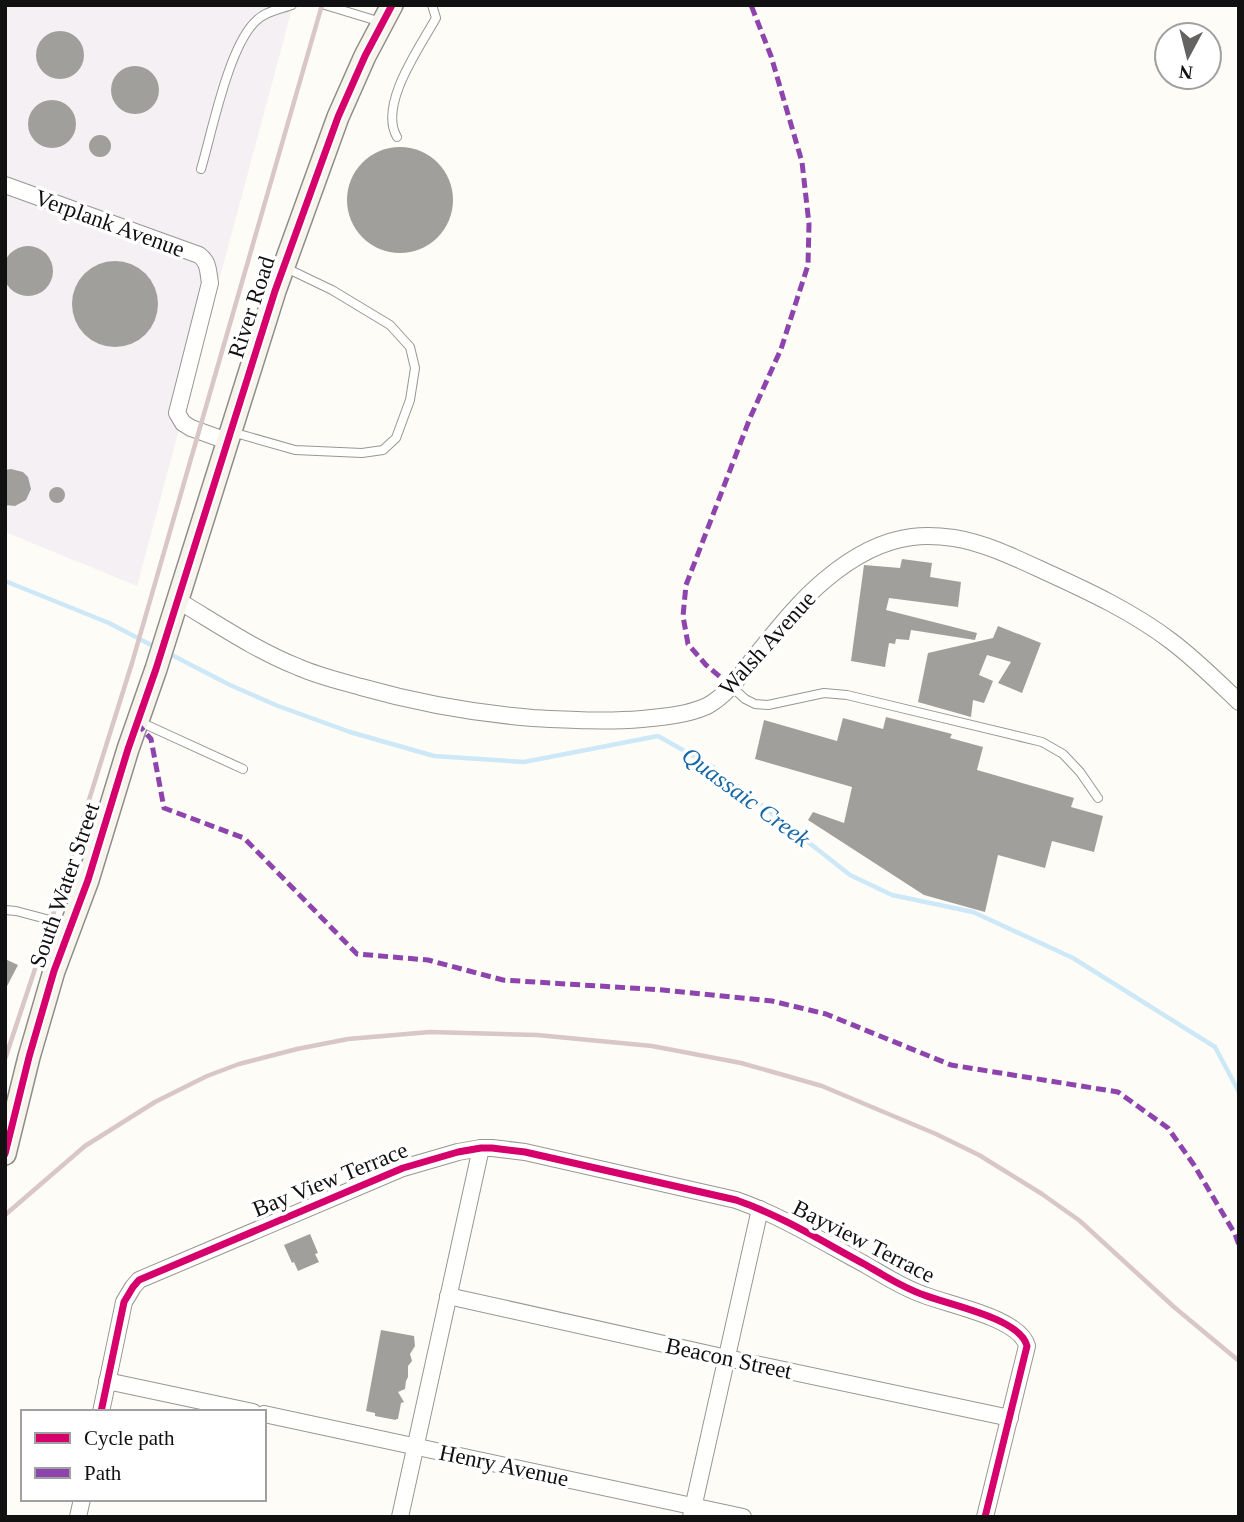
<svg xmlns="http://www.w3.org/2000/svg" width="1244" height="1522" viewBox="0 0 1244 1522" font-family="Georgia,serif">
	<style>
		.industrial { fill: #f5f0f3 }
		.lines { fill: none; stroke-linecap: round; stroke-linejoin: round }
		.stream { stroke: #cde8f7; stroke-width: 4.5 }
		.building { fill: #a19f9c }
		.lane-casing { stroke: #979795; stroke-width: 10 }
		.street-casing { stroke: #979795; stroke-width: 18 }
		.secondary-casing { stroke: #8e8d8b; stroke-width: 24 }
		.lane { stroke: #fffffe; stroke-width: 8 }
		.street { stroke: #fffffe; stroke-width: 16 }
		.secondary { stroke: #f6f4eb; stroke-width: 21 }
		.rail { stroke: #d9c6c7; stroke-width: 4.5 }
		.quiet { stroke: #8e44ad; stroke-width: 5; stroke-dasharray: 10 5; stroke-linecap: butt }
		.cycleway-casing { stroke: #fff; stroke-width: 11 }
		.cycleway { stroke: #d6006c; stroke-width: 7 }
		.labels { text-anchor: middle; stroke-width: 7; stroke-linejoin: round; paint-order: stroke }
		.street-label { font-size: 23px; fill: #111; stroke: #fff }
		.water-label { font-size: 24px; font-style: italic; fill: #1768a6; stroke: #fff }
	</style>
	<rect width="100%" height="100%" fill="#fdfcf7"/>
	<path class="industrial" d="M 5,5 L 293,5 L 137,586 L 5,532 Z"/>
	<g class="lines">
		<g class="stream">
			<path d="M 5,581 L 109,623 L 155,647"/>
			<path d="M 166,652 L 230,685 L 278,706 L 350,732 L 434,756 L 524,762 L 658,736 L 713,767 L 850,875 L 892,895 L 973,912 L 1073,958 L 1215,1047 L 1239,1092"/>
		</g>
	</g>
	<g class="building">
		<circle cx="60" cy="55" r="24"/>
		<circle cx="135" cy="90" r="24"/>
		<circle cx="52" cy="124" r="24"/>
		<circle cx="100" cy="146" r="11"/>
		<circle cx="400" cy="200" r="53"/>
		<circle cx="28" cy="271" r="25"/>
		<circle cx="115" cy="304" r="43"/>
		<path d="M 11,469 L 23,472 L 28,477 L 31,489 L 26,500 L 15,506 L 5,505 L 5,470 Z"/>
		<circle cx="57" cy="495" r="8"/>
		<path d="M 902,559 L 932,563 L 930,577 L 961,582 L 958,607 L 889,598 L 886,610 L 977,633 L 975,640 L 911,630 L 909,640 L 896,639 L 895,644 L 889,643 L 885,667 L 851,661 L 864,565 L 900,568 Z"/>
		<path d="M 998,626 L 1041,643 L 1022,693 L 998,683 L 1011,662 L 987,655 L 979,675 L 993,681 L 984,703 L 973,700 L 971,717 L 918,702 L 928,653 L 993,638 Z"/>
		<path d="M 886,717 L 952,734 L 950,738 L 983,747 L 977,770 L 1074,798 L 1071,807 L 1103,816 L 1094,852 L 1052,841 L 1045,868 L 998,855 L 985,912 L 924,895 L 808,820 L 813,812 L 844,823 L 852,787 L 755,759 L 764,720 L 837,741 L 843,718 L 883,729 Z"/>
		<path d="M 5,959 L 18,965 L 5,990 Z"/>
		<path d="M 310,1234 L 318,1253 L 315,1254 L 319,1262 L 298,1271 L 294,1262 L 292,1263 L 284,1245 Z"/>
		<path d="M 381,1330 L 414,1336 L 415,1346 L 410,1354 L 412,1361 L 408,1366 L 408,1377 L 406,1381 L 405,1389 L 398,1392 L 404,1402 L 401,1403 L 398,1419 L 396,1419 L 396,1420 L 375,1416 L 375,1413 L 366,1411 Z"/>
	</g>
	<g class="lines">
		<defs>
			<g id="lane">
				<path d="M 325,5 L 381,22"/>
				<path d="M 397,137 C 378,105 420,47 436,18 L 432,5"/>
				<path d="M 201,169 C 212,132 229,44 257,20 C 266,11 281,9 292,5"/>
				<path d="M 232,432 L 295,450 L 362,453 L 383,450 L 396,438 L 410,400 L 415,368 L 410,347 L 390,325 L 332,290 L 284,267"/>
				<path d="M 731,686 L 745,699 L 755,704 L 768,705 L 824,693 L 847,695 L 1042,742 L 1063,754 L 1080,772 L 1098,798"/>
				<path d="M 138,721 L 243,769"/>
				<path d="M 5,910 L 16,911 L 69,925"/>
			</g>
			<g id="street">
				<path d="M 5,185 L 199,255 C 209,262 208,272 210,283 L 177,413 L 183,423 L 191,428 L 227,441"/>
				<path d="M 177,600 C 216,623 255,650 298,667 C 318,676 340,681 361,687 C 421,704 472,713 533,718 C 569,720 606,722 642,719 C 663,717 687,715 707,706 C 726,696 740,676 753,659 C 776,631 798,602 826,579 C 851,558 880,541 912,537 C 926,535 940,536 954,538 C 985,543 1016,558 1044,571 C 1088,591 1133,612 1171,641 C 1195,659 1217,681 1239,702"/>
				<path d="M 448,1296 L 727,1358 L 1010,1418"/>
				<path d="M 107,1381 L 253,1412"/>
				<path d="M 101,1412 L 124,1302 L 133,1287 L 139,1280 L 403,1168 L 458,1152 L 481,1148 L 492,1148 L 525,1152 L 736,1200 C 782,1216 823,1242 866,1265 C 885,1276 903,1288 924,1295 C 949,1305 1020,1318 1027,1346 L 985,1517"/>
				<path d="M 264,1414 L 743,1517"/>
				<path d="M 78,1517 L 82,1499"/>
				<path d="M 400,1517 L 481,1148"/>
				<path d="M 691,1517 L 760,1209"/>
			</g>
			<path id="secondary" d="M 5,1154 L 29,1057 L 54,971 L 88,880 L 128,749 L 156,669 L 275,291 L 338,117 L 365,56 L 392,5"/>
		</defs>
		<use href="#lane" class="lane-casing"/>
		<use href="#street" class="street-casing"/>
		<use href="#secondary" class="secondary-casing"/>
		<use href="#lane" class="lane"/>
		<use href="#street" class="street"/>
		<use href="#secondary" class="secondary"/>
		<g class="rail">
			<path d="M 5,1059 L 51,921 L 132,663 L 322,5"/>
			<path d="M 5,1215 L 85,1146 L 155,1102 L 207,1076 L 239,1064 L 297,1049 L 348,1039 L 430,1032 L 537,1035 L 652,1046 L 741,1063 L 822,1086 L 936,1134 L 979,1155 L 1042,1194 L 1080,1221 L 1174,1307 L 1239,1361"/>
		</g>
		<g class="quiet">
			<path d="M 731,686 L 706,665 L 688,644 L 683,616 L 686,585 L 750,418 L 781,349 L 808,265 L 809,224 L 802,162 L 771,56 L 751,5"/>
			<path d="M 137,723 L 151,739 L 164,808 L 244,838 L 357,954 L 428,960 L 503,980 L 663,990 L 772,1001 L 826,1014 L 951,1065 L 1118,1092 L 1168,1128 L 1194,1165 L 1235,1234 L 1239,1245"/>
		</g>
		<defs>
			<g id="cycleway">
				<path d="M 5,1154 L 29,1057 L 54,971 L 88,880 L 128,749 L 156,669 L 275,291 L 338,117 L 365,56 L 392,5"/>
				<path d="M 101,1412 L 124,1302 L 133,1287 L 139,1280 L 403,1168 L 458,1152 L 481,1148 L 492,1148 L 525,1152 L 736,1200 C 782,1216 823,1242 866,1265 C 885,1276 903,1288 924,1295 C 949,1305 1020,1318 1027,1346 L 985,1517"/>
			</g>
		</defs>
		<use href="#cycleway" class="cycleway-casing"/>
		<use href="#cycleway" class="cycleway"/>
	</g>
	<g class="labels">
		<g class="street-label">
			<text transform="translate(110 223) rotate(20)" y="8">Verplank Avenue</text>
			<text transform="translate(251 307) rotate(-72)" y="8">River Road</text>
			<text transform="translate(767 643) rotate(-48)" y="8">Walsh Avenue</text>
			<text transform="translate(64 885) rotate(-71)" y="8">South Water Street</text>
			<text transform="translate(330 1179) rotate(-22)" y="8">Bay View Terrace</text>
			<text transform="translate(864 1241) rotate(27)" y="8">Bayview Terrace</text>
			<text transform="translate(729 1358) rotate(12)" y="8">Beacon Street</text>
			<text transform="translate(504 1465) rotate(12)" y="8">Henry Avenue</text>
		</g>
		<g class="water-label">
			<text transform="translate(746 797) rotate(36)" y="8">Quassaic Creek</text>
		</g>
	</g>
	<rect width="1244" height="1522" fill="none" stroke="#111111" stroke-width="14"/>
	<rect x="21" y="1410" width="245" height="91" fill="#ffffff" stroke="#a0a0a0" stroke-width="2"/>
	<rect x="35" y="1433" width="35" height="10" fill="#d6006c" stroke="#a0a0a0" stroke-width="2"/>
	<text x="84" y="1445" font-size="21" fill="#111111">Cycle path</text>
	<rect x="35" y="1468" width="35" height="10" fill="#8e44ad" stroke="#a0a0a0" stroke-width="2"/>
	<text x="84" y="1480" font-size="21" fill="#111111">Path</text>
	<g transform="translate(1188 56) rotate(187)"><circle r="33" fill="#ffffff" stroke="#a0a0a0" stroke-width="2"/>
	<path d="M0-5L12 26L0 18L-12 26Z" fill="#646362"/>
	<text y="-10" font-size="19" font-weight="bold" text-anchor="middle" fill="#111111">N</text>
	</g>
</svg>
